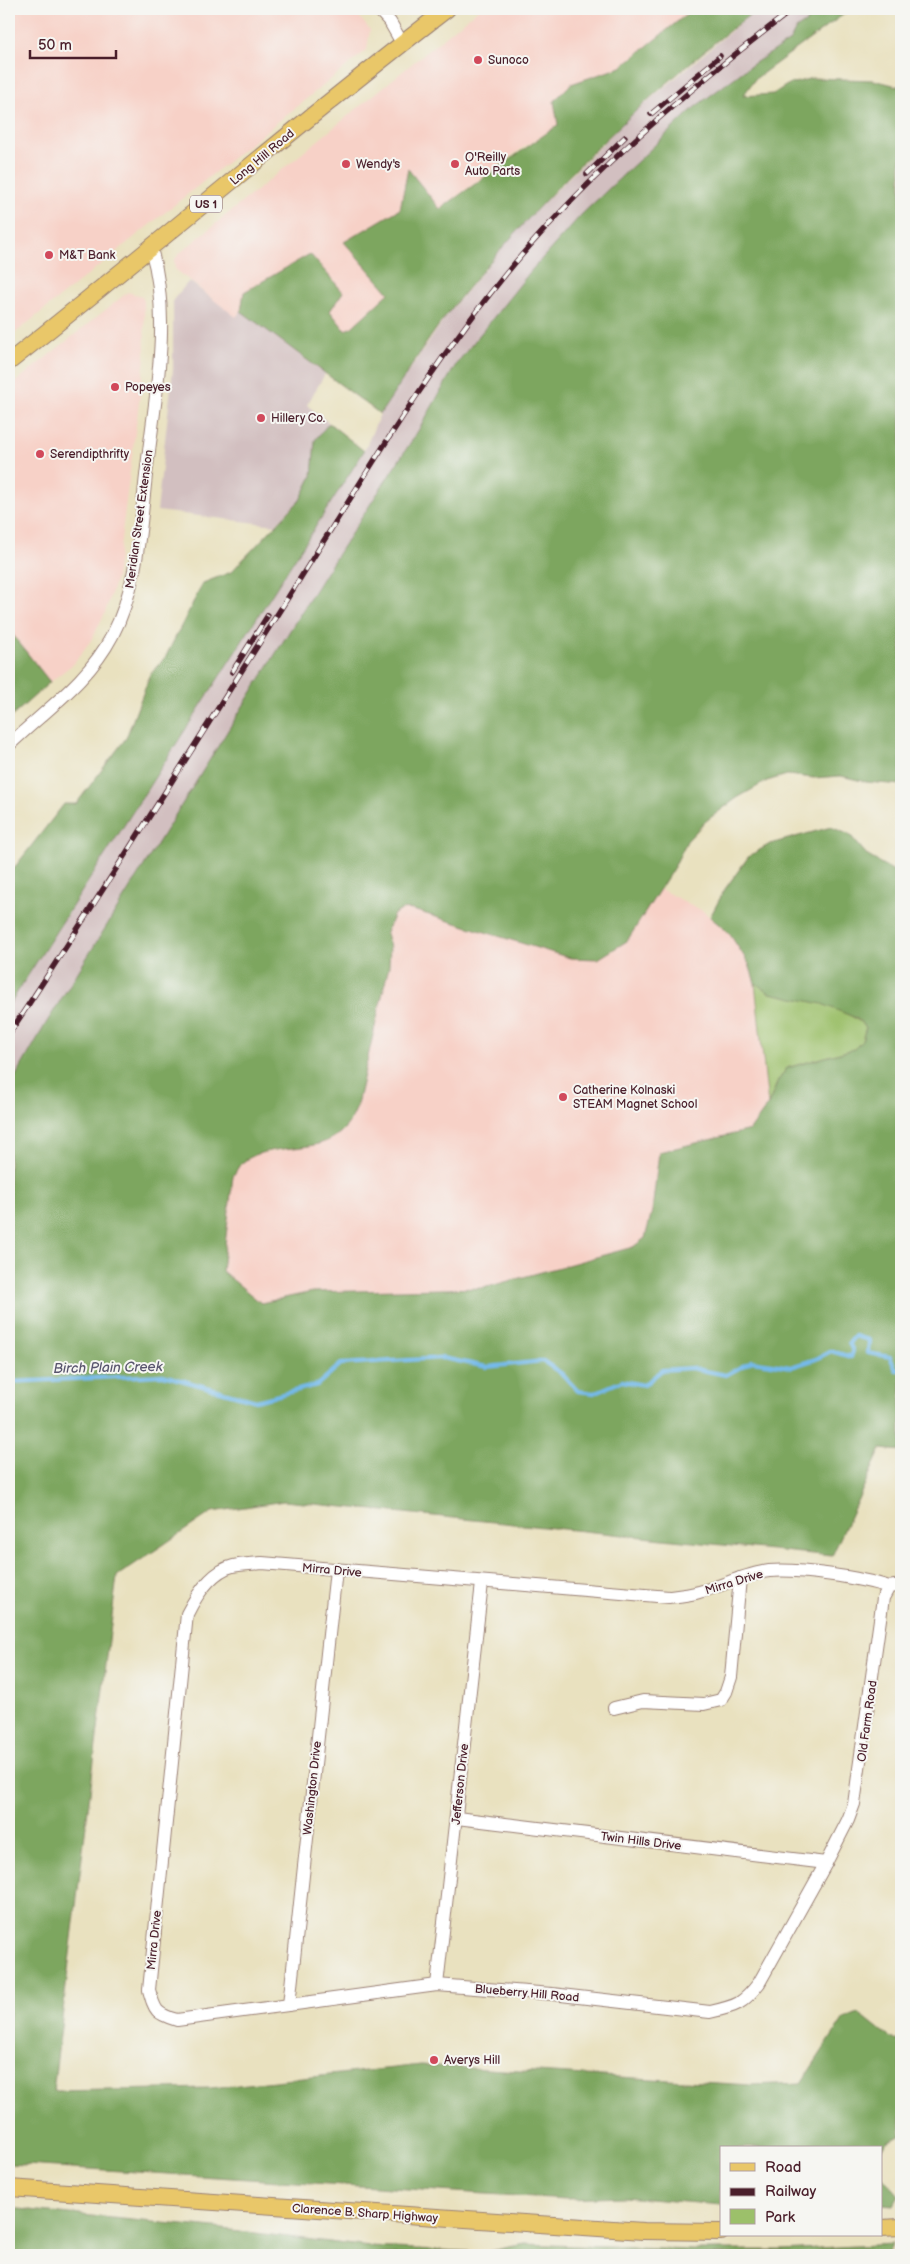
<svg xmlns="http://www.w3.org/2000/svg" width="910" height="2264" viewBox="0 0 910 2264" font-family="'Balsamiq Sans',sans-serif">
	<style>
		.built { fill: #f7d1c7 }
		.industrial { fill: #d2bfc0 }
		.green { fill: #9cc06a; stroke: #73704a }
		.forest { fill: #7da65e; stroke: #646244 }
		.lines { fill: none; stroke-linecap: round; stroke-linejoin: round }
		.stream { stroke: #74baeb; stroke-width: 4 }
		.minor-casing { stroke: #9a8075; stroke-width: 14 }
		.major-casing { stroke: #9a8075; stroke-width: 18 }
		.minor { stroke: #fff; stroke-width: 12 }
		.major { stroke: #e9c769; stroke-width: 16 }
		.rail-casing { stroke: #4a1f2b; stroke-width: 5.5 }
		.rail { stroke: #f6f6f2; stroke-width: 4; stroke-dasharray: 11; stroke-linecap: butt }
		.poi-dot { fill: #d1495b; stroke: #f6f6f2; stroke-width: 2 }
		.labels { text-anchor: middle; stroke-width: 4; stroke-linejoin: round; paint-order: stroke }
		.shield { fill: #f6f6f2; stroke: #7e6067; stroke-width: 1 }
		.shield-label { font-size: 11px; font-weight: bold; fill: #4a1f2b }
		.poi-label { font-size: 12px; fill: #4a1f2b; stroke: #f6f6f2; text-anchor: start }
		.street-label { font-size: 12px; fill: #4a1f2b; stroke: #f6f6f2 }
		.water-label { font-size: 14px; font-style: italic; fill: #59556e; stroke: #f6f6f2 }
	</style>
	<rect width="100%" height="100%" fill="#f6f6f2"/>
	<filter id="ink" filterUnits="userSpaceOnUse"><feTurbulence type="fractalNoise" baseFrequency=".02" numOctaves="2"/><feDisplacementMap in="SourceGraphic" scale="10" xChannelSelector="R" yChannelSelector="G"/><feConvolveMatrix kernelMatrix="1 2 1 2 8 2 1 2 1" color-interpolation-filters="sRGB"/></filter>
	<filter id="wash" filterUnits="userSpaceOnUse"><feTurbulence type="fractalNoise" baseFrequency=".0096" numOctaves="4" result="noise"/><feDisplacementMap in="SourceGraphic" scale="20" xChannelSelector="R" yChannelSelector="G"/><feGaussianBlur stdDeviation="1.12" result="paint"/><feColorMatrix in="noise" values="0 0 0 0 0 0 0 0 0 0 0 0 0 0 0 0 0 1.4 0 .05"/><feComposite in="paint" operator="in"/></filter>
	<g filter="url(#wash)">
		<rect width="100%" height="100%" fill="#e9e1bf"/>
		<g class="built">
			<path d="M 9,9 L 353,9 L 370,30 L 367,50 L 9,338 Z"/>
			<path d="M 479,9 L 693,9 L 621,67 L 571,84 L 554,101 L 558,125 L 521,149 L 439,209 L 408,170 L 400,209 L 345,242 L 389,293 L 352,327 L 345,330 L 330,311 L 343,292 L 310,254 L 244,292 L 241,311 L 236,318 L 175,269 L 174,260 L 181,252 Z"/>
			<path d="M 128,292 L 142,297 L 144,301 L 145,357 L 116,578 L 105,613 L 92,639 L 73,664 L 50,682 L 9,630 L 9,387 Z"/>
			<path d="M 660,889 L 703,911 L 729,933 L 749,964 L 755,983 L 768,1105 L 750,1130 L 659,1152 L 652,1211 L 645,1238 L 633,1247 L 483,1288 L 312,1292 L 261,1303 L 222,1271 L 233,1176 L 241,1163 L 257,1154 L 309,1146 L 356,1109 L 389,966 L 390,947 L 386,933 L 393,914 L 404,909 L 413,910 L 570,958 L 598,959 L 627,941 Z"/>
		</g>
		<g class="industrial">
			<path d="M 757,9 L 826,9 L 796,29 L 790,41 L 753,64 L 695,107 L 530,272 L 457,363 L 418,431 L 325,574 L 45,1025 L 9,1088 L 9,1005 L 364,451 L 380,414 L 447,315 L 518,229 L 627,119 Z"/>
			<path d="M 189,281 L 236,317 L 241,311 L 325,374 L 307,405 L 329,423 L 315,440 L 312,476 L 300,500 L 275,525 L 157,511 L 173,369 L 173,300 Z"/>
		</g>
		<path class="green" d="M 755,983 C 775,996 784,994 806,999 C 827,1003 851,1013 866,1027 L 862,1041 L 854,1049 L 787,1068 L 778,1081 L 768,1105 Z"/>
		<g class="forest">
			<path d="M 693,9 L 757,9 C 644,96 536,201 448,313 C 423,345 403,381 380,414 L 241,311 L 244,292 L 310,254 L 343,292 L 330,311 L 345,330 L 352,327 L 389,293 L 344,242 L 400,209 L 408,169 L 440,209 L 558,125 L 554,101 L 571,84 L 621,67 Z"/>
			<path d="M 826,9 L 851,9 L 755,79 L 743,96 L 773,94 L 787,85 L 812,78 L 874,80 L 901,87 L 901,785 L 866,782 L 841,776 L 814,778 L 787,775 L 767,781 L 737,798 L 706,821 L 687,841 L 674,867 L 627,941 L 598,959 L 570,958 L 413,910 L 404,909 L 394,914 L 386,933 L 390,947 L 389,966 L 356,1109 C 334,1166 275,1135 242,1163 C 238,1166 236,1172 233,1176 L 222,1271 L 261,1303 L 312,1292 L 483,1288 L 633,1247 L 645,1238 L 652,1211 L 659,1152 L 750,1130 L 768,1105 L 778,1081 L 787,1068 L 854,1049 L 862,1041 L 866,1027 L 856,1018 L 822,1004 L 770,993 L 755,983 L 749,964 L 729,933 L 710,917 L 725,889 L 749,856 L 770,844 L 831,827 L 850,835 L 868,856 L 901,875 L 901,1451 L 881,1449 L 832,1556 L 284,1501 L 212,1512 L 117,1576 L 53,2091 L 211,2088 L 421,2065 L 751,2085 L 801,2083 L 844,2018 L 859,2013 L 889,2037 L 901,2041 L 901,2136 L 886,2142 L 881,2150 L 881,2148 L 721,2148 L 721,2205 L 624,2197 L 566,2199 L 9,2164 L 9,1088 L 45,1025 L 325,574 L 418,431 L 457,363 L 530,272 L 581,215 L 637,162 L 695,107 L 753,64 L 790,41 L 796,29 Z"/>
			<path d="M 329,423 L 364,451 L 9,1005 L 9,865 L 14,868 L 64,804 L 76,804 L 126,738 L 150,675 L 166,656 L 203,583 L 231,572 L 300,500 L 312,476 L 315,440 Z"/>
			<path d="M 9,630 L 50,682 L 9,719 Z"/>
			<path d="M 881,2175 L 899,2196 L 894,2205 L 881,2204 Z"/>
			<path d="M 9,2208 L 215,2228 L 370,2247 L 485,2252 L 524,2244 L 691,2250 L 781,2250 L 893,2244 L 887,2255 L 9,2255 Z"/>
		</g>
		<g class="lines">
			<path class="stream" d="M 9,1382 L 163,1375 L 256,1401 L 317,1385 L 341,1364 L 443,1358 L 487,1367 L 543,1361 L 562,1374 L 578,1391 L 594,1393 L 622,1381 L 644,1385 L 662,1370 L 691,1368 L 726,1375 L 752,1361 L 791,1367 L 816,1359 L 831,1351 L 851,1357 L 853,1351 L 849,1343 L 855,1336 L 869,1340 L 868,1353 L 890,1357 L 896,1370 L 901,1370"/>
		</g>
	</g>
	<g filter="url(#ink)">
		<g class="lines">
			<defs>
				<g id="minor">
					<path d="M 378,9 L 390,22 L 402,43"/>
					<path d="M 9,745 C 45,710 88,682 112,636 C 139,585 140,524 147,467 C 155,397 172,318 151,249"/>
					<path d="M 889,1587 C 862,1578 797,1568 769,1571 C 744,1574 723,1586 699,1592 C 690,1595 679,1596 669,1597 L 262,1563 C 253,1564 242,1564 233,1566 C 212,1571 196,1596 187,1614 L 149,1990 C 155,2011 156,2014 177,2020 L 437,1985 L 552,1994 L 710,2012 C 737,2006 743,2004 759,1983 L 826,1863 L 848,1820 L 854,1804 L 883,1598 L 889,1587 L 901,1585"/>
					<path d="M 614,1708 L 643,1701 L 704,1704 L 721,1700 L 726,1692 L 731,1677 L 740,1578"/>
					<path d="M 457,1818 L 826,1863"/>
					<path d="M 437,1985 L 482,1583"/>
					<path d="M 289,2005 L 336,1570"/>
				</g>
				<g id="major">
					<path d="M 9,362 C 156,246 298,123 447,9"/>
					<path d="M 9,2188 L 643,2231 L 721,2232"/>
					<path d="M 881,2228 L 901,2227"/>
				</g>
			</defs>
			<use href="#minor" class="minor-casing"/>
			<use href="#major" class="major-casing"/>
			<use href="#minor" class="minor"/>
			<use href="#major" class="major"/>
			<defs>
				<g id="rail">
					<path d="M 651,114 L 720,56"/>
					<path d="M 587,174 L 625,137"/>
					<path d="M 232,672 L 268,615"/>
					<path d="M 9,1034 C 109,883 204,730 301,577 C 368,471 433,361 514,264 C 596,167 693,86 793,9"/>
				</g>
			</defs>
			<use href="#rail" class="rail-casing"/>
			<use href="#rail" class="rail"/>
		</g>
	</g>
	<g class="poi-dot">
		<circle cx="478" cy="60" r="5"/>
		<circle cx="346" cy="164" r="5"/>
		<circle cx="455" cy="164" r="5"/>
		<circle cx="49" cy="255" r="5"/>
		<circle cx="115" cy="387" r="5"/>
		<circle cx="261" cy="418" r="5"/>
		<circle cx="40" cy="454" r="5"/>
		<circle cx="563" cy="1097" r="5"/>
		<circle cx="434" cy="2060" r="5"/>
	</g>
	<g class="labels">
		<rect class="shield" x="190" y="195.5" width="32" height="17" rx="4"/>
		<g class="shield-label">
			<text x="206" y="208">US 1</text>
		</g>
		<g class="poi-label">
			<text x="488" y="64">Sunoco</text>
			<text x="465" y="161">O'Reilly<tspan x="465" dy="14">Auto Parts</tspan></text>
			<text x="356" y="168">Wendy's</text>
			<text x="59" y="259">M&amp;T Bank</text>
			<text x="125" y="391">Popeyes</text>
			<text x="271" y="422">Hillery Co.</text>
			<text x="50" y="458">Serendipthrifty</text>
			<text x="573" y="1094">Catherine Kolnaski<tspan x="573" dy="14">STEAM Magnet School</tspan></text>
			<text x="444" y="2064">Averys Hill</text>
		</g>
		<g class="street-label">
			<text transform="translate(262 157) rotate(-40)" y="4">Long Hill Road</text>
			<text transform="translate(139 519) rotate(-82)" y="4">Meridian Street Extension</text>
			<text transform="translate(332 1570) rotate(5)" y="4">Mirra Drive</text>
			<text transform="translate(734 1582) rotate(-17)" y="4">Mirra Drive</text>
			<text transform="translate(867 1721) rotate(-82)" y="4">Old Farm Road</text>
			<text transform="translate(460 1784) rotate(-84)" y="4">Jefferson Drive</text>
			<text transform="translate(312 1788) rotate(-84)" y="4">Washington Drive</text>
			<text transform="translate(641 1841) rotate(7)" y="4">Twin Hills Drive</text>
			<text transform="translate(154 1940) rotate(-84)" y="4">Mirra Drive</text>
			<text transform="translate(527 1993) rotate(5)" y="4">Blueberry Hill Road</text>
			<text transform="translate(365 2213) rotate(4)" y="4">Clarence B. Sharp Highway</text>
		</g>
		<g class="water-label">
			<text transform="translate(108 1367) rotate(-1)" y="5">Birch Plain Creek</text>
		</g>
	</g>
	<rect width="910" height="2264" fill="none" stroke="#f6f6f2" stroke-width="30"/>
	<rect x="720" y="2146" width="162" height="90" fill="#f6f6f2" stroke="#b1a0a2"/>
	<rect x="730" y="2163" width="25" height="8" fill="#e9c769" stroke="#b1a0a2"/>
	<text x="765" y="2172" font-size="15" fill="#4a1f2b">Road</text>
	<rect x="730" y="2188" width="25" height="8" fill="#4a1f2b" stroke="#b1a0a2"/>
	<text x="765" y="2196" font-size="15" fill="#4a1f2b">Railway</text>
	<rect x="730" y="2209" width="25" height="15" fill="#9cc06a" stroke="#b1a0a2"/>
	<text x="765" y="2222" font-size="15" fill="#4a1f2b">Park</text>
	<path d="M30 50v8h86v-8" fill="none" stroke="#4a1f2b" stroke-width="2.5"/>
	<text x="38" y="50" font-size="15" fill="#4a1f2b" stroke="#f6f6f2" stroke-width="4" paint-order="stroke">50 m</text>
</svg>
